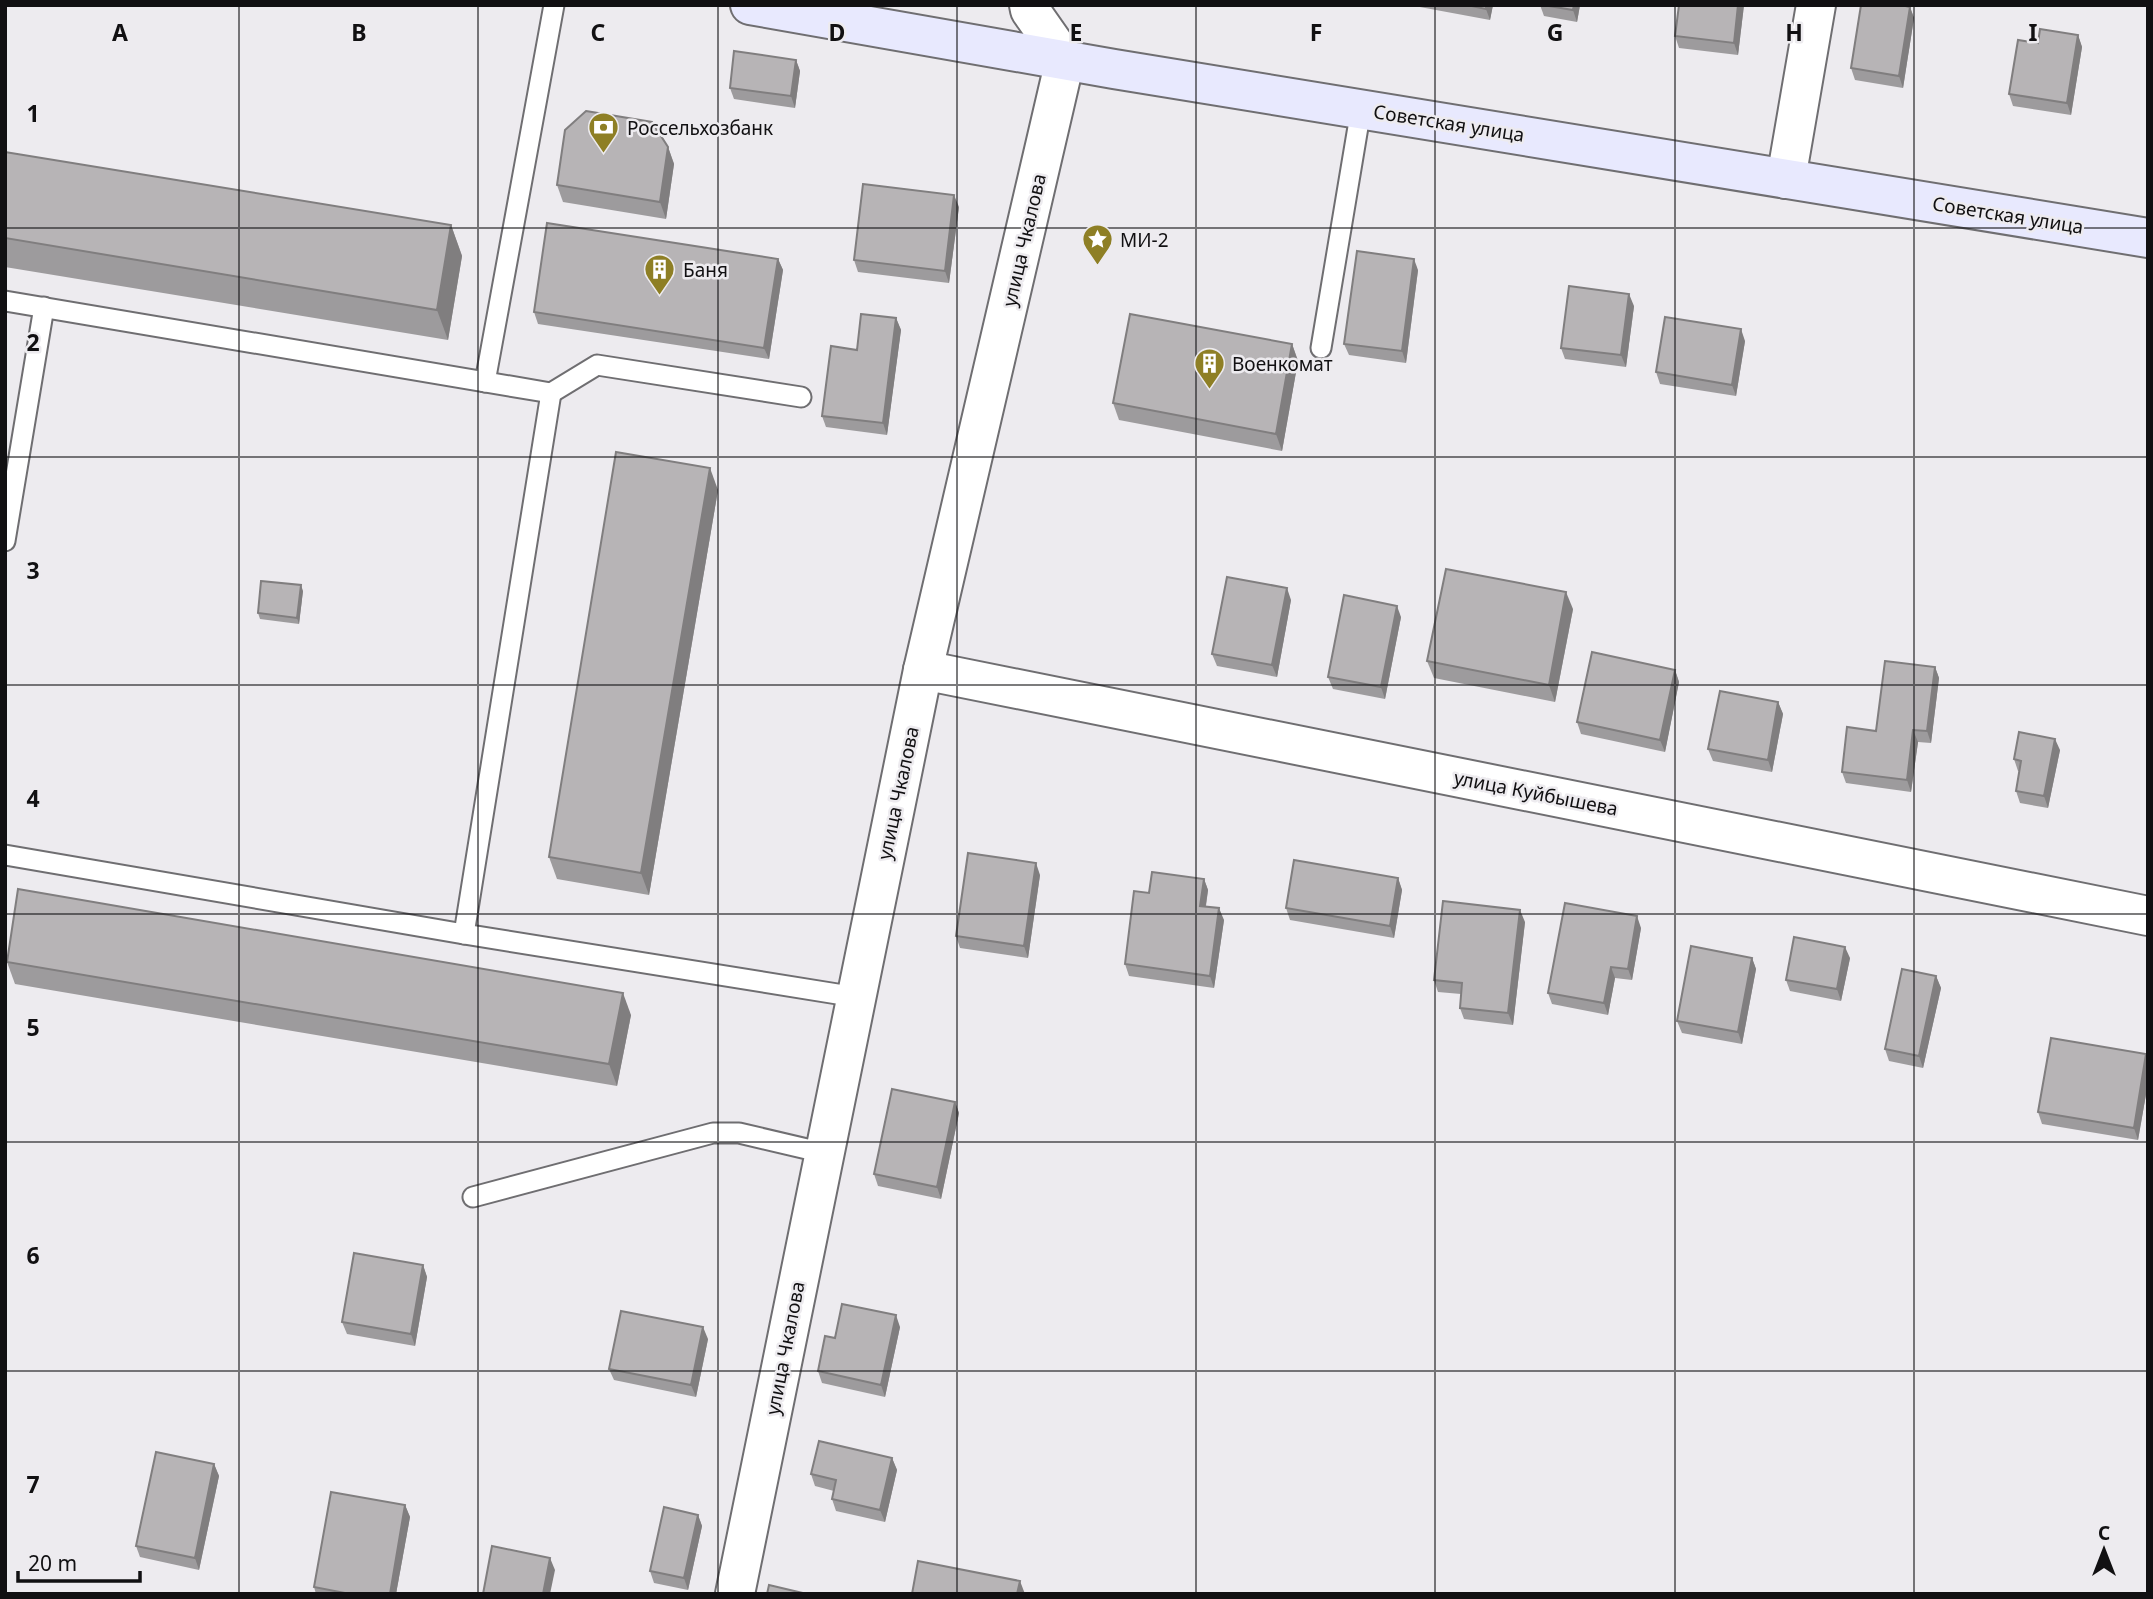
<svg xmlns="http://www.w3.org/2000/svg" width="2153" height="1599" viewBox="0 0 2153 1599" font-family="'Noto Sans',sans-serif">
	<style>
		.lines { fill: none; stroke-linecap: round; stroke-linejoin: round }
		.lane-casing { stroke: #6f6e71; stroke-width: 23 }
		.street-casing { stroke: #6f6e71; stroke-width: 42 }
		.secondary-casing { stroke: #6f6e71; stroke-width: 42 }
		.lane { stroke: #fff; stroke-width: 19 }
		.street { stroke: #fff; stroke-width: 38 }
		.secondary { stroke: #e8e9fe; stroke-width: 38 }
		.wall { fill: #9d9b9d }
		.shaded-wall { fill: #807e7f }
		.building { fill: #b7b4b6; stroke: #807e7f; stroke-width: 2 }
		.grid { fill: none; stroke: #111012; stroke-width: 2; stroke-opacity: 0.55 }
		.labels { text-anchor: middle; stroke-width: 5; stroke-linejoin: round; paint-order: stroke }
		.street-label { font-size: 19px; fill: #111012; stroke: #edebef }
		.poi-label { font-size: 19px; fill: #111012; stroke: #edebef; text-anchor: start }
		.grid-label { font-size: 23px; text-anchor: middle; font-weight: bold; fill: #111012; stroke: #edebef; stroke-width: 5; stroke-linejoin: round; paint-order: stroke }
	</style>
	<rect width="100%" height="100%" fill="#edebef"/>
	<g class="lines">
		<defs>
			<g id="lane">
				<path d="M 5,301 L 551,393 L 464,934"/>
				<path d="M 1321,348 L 1361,109"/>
				<path d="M 485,382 L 554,5"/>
				<path d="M 551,393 L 597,365 L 801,397"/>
				<path d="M 5,541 L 44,307"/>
				<path d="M 5,855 L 464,934 L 856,997"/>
				<path d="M 473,1197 L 713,1133 L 739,1133 L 824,1153"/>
			</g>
			<g id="street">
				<path d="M 1786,179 L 1816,5"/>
				<path d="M 923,670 L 2148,916"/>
				<path d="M 735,1594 L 923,670 L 1065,60 L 1030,10 L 1029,5"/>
			</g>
			<path id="secondary" d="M 750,5 L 1114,69 L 2148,238"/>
		</defs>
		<use href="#lane" class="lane-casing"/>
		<use href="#street" class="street-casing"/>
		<use href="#secondary" class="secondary-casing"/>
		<use href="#lane" class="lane"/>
		<use href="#street" class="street"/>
		<use href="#secondary" class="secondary"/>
	</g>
	<g class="wall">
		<path d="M 1409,5 L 1493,5 L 1490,20 Z"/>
		<path d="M 1540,5 L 1580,5 L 1577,22 L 1544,16 Z"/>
		<path d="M 1679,5 L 1744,5 L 1738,55 L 1679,48 L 1675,36 Z"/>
		<path d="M 1910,7 L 1914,18 L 1903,88 L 1855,80 L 1851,68 Z"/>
		<path d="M 2078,35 L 2082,47 L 2071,115 L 2013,106 L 2009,94 L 2038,43 Z"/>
		<path d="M 796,60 L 800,71 L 795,108 L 734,99 L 730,88 Z"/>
		<path d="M 668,147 L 674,164 L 666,219 L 563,202 L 557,185 Z"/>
		<path d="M 5,152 L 451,225 L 462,256 L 448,340 L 5,267 Z"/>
		<path d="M 959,207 L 949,283 L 858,272 L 854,260 Z"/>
		<path d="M 778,259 L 783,270 L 769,359 L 538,324 L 534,312 Z"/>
		<path d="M 1418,270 L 1406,363 L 1349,355 L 1344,344 Z"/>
		<path d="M 1634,306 L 1626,367 L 1565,359 L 1561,348 Z"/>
		<path d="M 896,318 L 901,330 L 887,435 L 826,427 L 822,416 L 857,350 Z"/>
		<path d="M 1745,341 L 1736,396 L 1660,384 L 1656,372 Z"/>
		<path d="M 1292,344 L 1298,361 L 1282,451 L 1119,420 L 1113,403 Z"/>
		<path d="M 718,490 L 649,895 L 557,879 L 549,857 Z"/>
		<path d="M 303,591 L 299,624 L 260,619 L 258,613 Z"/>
		<path d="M 1291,600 L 1277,677 L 1217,666 L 1212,654 Z"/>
		<path d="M 1573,609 L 1555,702 L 1434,678 L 1427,661 Z"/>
		<path d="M 1401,617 L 1385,699 L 1333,689 L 1328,677 Z"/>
		<path d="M 1935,667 L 1939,678 L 1931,743 L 1918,742 L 1911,792 L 1846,783 L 1842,772 L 1876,731 Z"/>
		<path d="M 1675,670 L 1679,682 L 1665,752 L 1581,734 L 1577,722 Z"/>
		<path d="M 1778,702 L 1783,714 L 1772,772 L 1713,761 L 1708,749 Z"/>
		<path d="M 2060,750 L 2048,808 L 2020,803 L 2016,791 L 2019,771 L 2018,771 L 2014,759 Z"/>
		<path d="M 1040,875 L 1028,958 L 960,948 L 956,936 Z"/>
		<path d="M 1398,878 L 1402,890 L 1394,938 L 1290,920 L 1286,908 Z"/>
		<path d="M 1204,879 L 1208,890 L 1206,906 L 1224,920 L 1214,988 L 1129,976 L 1125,964 L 1149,893 Z"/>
		<path d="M 1525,922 L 1513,1025 L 1464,1019 L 1460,1008 L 1461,994 L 1438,992 L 1434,980 Z"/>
		<path d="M 1641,928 L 1632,980 L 1615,978 L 1608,1015 L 1552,1004 L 1548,993 Z"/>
		<path d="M 1752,958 L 1756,969 L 1742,1044 L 1682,1033 L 1677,1021 Z"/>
		<path d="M 1850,958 L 1841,1001 L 1790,991 L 1786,980 Z"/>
		<path d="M 7,962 L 631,1015 L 617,1086 L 15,984 Z"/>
		<path d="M 1936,976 L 1941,988 L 1923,1068 L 1889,1061 L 1885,1049 Z"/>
		<path d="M 2146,1054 L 2148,1058 L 2148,1083 L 2138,1140 L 2042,1124 L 2038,1112 Z"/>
		<path d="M 955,1102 L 959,1113 L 941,1199 L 878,1186 L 874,1174 Z"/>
		<path d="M 423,1265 L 427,1277 L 415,1346 L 347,1334 L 342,1322 Z"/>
		<path d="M 900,1327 L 885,1397 L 822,1383 L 818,1371 L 835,1338 Z"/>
		<path d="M 708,1339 L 696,1397 L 614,1380 L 609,1369 Z"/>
		<path d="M 892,1458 L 897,1470 L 885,1522 L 836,1511 L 832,1499 L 834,1491 L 815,1486 L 811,1474 Z"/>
		<path d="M 214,1464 L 219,1476 L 199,1570 L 140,1557 L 136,1546 Z"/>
		<path d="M 405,1505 L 410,1517 L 396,1594 L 316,1594 L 314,1587 Z"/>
		<path d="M 698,1515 L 702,1526 L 688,1590 L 654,1583 L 650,1571 Z"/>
	</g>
	<g class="shaded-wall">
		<path d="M 1486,5 L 1493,5 L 1490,20 L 1486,9 Z"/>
		<path d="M 1574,5 L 1580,5 L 1577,22 L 1573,10 Z"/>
		<path d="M 1738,5 L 1744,5 L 1738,55 L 1734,43 Z"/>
		<path d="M 1910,7 L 1914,18 L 1903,88 L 1899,76 Z"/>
		<path d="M 2078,35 L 2082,47 L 2071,115 L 2067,103 Z"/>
		<path d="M 796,60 L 800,71 L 795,108 L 791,96 Z"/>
		<path d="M 668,147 L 674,164 L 666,219 L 660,202 Z"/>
		<path d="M 954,195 L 959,207 L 949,283 L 945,271 Z"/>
		<path d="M 451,225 L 462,256 L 448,340 L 437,310 Z"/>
		<path d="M 778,259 L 783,270 L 769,359 L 764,348 Z"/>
		<path d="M 1414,259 L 1418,270 L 1406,363 L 1402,351 Z"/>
		<path d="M 1629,294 L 1634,306 L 1626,367 L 1621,355 Z"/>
		<path d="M 896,318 L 901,330 L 887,435 L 883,423 Z"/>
		<path d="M 1741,329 L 1745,341 L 1736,396 L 1732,385 Z"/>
		<path d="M 1292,344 L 1298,361 L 1282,451 L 1276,434 Z"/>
		<path d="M 710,468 L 718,490 L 649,895 L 641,873 Z"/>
		<path d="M 301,585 L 303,591 L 299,624 L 297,618 Z"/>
		<path d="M 1287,588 L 1291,600 L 1277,677 L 1272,665 Z"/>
		<path d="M 1566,592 L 1573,609 L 1555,702 L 1549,685 Z"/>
		<path d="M 1397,606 L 1401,617 L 1385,699 L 1381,687 Z"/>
		<path d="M 1935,667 L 1939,678 L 1931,743 L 1927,731 Z"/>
		<path d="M 1675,670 L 1679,682 L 1665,752 L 1660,740 Z"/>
		<path d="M 1778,702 L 1783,714 L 1772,772 L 1768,760 Z"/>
		<path d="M 1913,730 L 1918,742 L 1911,792 L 1907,780 Z"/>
		<path d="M 2055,739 L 2060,750 L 2048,808 L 2044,796 Z"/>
		<path d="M 1036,863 L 1040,875 L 1028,958 L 1024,946 Z"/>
		<path d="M 1398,878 L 1402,890 L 1394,938 L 1390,926 Z"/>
		<path d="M 1204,879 L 1208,890 L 1204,917 L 1200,906 Z"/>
		<path d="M 1219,908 L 1224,920 L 1214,988 L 1210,976 Z"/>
		<path d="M 1520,910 L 1525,922 L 1513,1025 L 1508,1013 Z"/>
		<path d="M 1637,916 L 1641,928 L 1632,980 L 1628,969 Z"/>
		<path d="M 1845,947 L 1850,958 L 1841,1001 L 1837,989 Z"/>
		<path d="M 1752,958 L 1756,969 L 1742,1044 L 1738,1032 Z"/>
		<path d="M 1611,967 L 1615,978 L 1608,1015 L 1604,1003 Z"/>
		<path d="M 1936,976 L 1941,988 L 1923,1068 L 1919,1056 Z"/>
		<path d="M 623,993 L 631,1015 L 617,1086 L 609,1064 Z"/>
		<path d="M 2146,1054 L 2148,1058 L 2148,1083 L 2138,1140 L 2134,1128 Z"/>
		<path d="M 955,1102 L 959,1113 L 941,1199 L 937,1187 Z"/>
		<path d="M 423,1265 L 427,1277 L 415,1346 L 411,1334 Z"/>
		<path d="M 896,1315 L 900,1327 L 885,1397 L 881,1385 Z"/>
		<path d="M 703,1327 L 708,1339 L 696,1397 L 691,1385 Z"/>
		<path d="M 892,1458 L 897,1470 L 885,1522 L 880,1510 Z"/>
		<path d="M 214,1464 L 219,1476 L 199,1570 L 195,1558 Z"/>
		<path d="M 405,1505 L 410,1517 L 396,1594 L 390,1594 Z"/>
		<path d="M 698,1515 L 702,1526 L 688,1590 L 684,1578 Z"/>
		<path d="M 550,1558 L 555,1570 L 550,1594 L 543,1594 Z"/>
		<path d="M 1020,1581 L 1025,1594 L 1017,1594 Z"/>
	</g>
	<g class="building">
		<path d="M 1467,5 L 1486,5 L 1486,9 Z"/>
		<path d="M 1543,5 L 1574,5 L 1573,10 Z"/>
		<path d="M 1679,5 L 1738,5 L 1734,43 L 1675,36 Z"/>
		<path d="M 1861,5 L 1901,5 L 1910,7 L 1899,76 L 1851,68 Z"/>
		<path d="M 2040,29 L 2078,35 L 2067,103 L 2009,94 L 2018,40 L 2038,43 Z"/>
		<path d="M 734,51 L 796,60 L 791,96 L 730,88 Z"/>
		<path d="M 586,111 L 652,122 L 668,147 L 660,202 L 557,185 L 565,130 Z"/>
		<path d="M 5,152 L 451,225 L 437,310 L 5,238 Z"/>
		<path d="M 863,184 L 954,195 L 945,271 L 854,260 Z"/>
		<path d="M 547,223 L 778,259 L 764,348 L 534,312 Z"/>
		<path d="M 1357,251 L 1414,259 L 1402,351 L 1344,344 Z"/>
		<path d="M 1569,286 L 1629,294 L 1621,355 L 1561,348 Z"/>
		<path d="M 861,314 L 896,318 L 883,423 L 822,416 L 831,346 L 857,350 Z"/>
		<path d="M 1130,314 L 1292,344 L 1276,434 L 1113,403 Z"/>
		<path d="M 1665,317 L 1741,329 L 1732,385 L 1656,372 Z"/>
		<path d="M 616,452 L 710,468 L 641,873 L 549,857 Z"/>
		<path d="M 1446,569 L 1566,592 L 1549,685 L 1427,661 Z"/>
		<path d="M 1227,577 L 1287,588 L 1272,665 L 1212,654 Z"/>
		<path d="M 261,581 L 301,585 L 297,618 L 258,613 Z"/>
		<path d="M 1344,595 L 1397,606 L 1381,687 L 1328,677 Z"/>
		<path d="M 1592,652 L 1675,670 L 1660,740 L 1577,722 Z"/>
		<path d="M 1885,661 L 1935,667 L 1927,731 L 1913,730 L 1907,780 L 1842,772 L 1847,727 L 1876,731 Z"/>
		<path d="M 1720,691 L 1778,702 L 1768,760 L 1708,749 Z"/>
		<path d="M 2019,732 L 2055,739 L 2044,796 L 2016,791 L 2021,761 L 2014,759 Z"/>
		<path d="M 968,853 L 1036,863 L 1024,946 L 956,936 Z"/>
		<path d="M 1294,860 L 1398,878 L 1390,926 L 1286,908 Z"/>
		<path d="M 1152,872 L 1204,879 L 1200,906 L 1219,908 L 1210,976 L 1125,964 L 1134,891 L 1149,893 Z"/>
		<path d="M 18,889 L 623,993 L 609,1064 L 7,962 Z"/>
		<path d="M 1443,901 L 1520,910 L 1508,1013 L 1460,1008 L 1462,983 L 1434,980 Z"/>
		<path d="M 1565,903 L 1637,916 L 1628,969 L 1611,967 L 1604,1003 L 1548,993 Z"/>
		<path d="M 1794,937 L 1845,947 L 1837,989 L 1786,980 Z"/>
		<path d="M 1691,946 L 1752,958 L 1738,1032 L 1677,1021 Z"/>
		<path d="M 1902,969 L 1936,976 L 1919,1056 L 1885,1049 Z"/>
		<path d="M 2051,1038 L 2146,1054 L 2134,1128 L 2038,1112 Z"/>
		<path d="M 892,1089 L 955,1102 L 937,1187 L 874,1174 Z"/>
		<path d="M 354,1253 L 423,1265 L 411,1334 L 342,1322 Z"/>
		<path d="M 842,1304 L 896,1315 L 881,1385 L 818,1371 L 825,1336 L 835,1338 Z"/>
		<path d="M 621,1311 L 703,1327 L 691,1385 L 609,1369 Z"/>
		<path d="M 819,1441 L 892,1458 L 880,1510 L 832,1499 L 836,1480 L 811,1474 Z"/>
		<path d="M 156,1452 L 214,1464 L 195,1558 L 136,1546 Z"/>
		<path d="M 331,1492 L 405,1505 L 390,1594 L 350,1594 L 314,1587 Z"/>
		<path d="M 664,1507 L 698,1515 L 684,1578 L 650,1571 Z"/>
		<path d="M 492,1546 L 550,1558 L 543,1594 L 483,1594 Z"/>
		<path d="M 918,1561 L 1020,1581 L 1017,1594 L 912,1594 Z"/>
		<path d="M 769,1585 L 807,1594 L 767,1594 Z"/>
	</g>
	<path class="grid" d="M 239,5 L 239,1594M 478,5 L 478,1594M 718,5 L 718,1594M 957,5 L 957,1594M 1196,5 L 1196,1594M 1435,5 L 1435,1594M 1675,5 L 1675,1594M 1914,5 L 1914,1594M 5,228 L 2148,228M 5,457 L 2148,457M 5,685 L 2148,685M 5,914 L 2148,914M 5,1142 L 2148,1142M 5,1371 L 2148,1371"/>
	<defs>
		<symbol id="bank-pin" viewBox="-11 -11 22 30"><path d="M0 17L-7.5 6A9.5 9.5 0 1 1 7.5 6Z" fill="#8e7f25" stroke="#edebef"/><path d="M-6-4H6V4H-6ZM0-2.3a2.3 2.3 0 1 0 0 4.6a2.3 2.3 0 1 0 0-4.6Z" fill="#fff"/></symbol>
		<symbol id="sight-pin" viewBox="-11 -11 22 30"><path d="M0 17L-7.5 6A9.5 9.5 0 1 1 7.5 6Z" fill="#8e7f25" stroke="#edebef"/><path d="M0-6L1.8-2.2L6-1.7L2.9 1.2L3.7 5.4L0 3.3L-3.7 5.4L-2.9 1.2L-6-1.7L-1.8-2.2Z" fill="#fff"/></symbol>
		<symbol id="building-pin" viewBox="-11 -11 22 30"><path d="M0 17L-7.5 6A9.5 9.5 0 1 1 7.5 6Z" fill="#8e7f25" stroke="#edebef"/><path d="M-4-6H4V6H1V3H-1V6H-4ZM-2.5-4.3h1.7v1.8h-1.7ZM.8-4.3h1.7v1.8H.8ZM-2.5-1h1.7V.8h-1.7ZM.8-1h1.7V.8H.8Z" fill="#fff"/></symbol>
	</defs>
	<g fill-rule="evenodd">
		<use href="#bank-pin" x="586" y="110" width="35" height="47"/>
		<use href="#sight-pin" x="1080" y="222" width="35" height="47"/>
		<use href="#building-pin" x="642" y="252" width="35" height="47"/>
		<use href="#building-pin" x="1192" y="346" width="35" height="47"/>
	</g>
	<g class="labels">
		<g class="street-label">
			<text transform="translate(1449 123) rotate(9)" y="7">Советская улица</text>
			<text transform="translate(2008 215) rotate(9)" y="7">Советская улица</text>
			<text transform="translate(1024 240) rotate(-77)" y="7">улица Чкалова</text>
			<text transform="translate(898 793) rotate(-78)" y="7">улица Чкалова</text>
			<text transform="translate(1536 793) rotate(11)" y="7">улица Куйбышева</text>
			<text transform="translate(785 1348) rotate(-79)" y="7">улица Чкалова</text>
		</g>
		<g class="poi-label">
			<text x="627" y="135">Россельхозбанк</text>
			<text x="1120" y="247">МИ-2</text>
			<text x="683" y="277">Баня</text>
			<text x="1232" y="371">Военкомат</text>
		</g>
	</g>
	<g class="grid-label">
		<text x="120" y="41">A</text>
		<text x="359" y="41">B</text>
		<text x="598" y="41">C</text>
		<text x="837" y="41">D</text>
		<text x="1076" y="41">E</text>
		<text x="1316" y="41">F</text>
		<text x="1555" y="41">G</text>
		<text x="1794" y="41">H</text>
		<text x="2033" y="41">I</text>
		<text x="33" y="122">1</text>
		<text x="33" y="351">2</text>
		<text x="33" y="579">3</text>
		<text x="33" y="807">4</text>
		<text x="33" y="1036">5</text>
		<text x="33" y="1264">6</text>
		<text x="33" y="1493">7</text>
	</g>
	<rect width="2153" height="1599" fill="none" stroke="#111012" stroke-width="14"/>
	<g transform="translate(2104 1550)" stroke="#edebef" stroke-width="5" paint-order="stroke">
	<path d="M0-5L12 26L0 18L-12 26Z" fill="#111012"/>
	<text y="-10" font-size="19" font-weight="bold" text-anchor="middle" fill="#111012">С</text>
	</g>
	<path d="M18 1571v10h122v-10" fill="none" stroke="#111012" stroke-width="3.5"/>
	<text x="28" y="1571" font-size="21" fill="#111012" stroke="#edebef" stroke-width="5" paint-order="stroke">20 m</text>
</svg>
